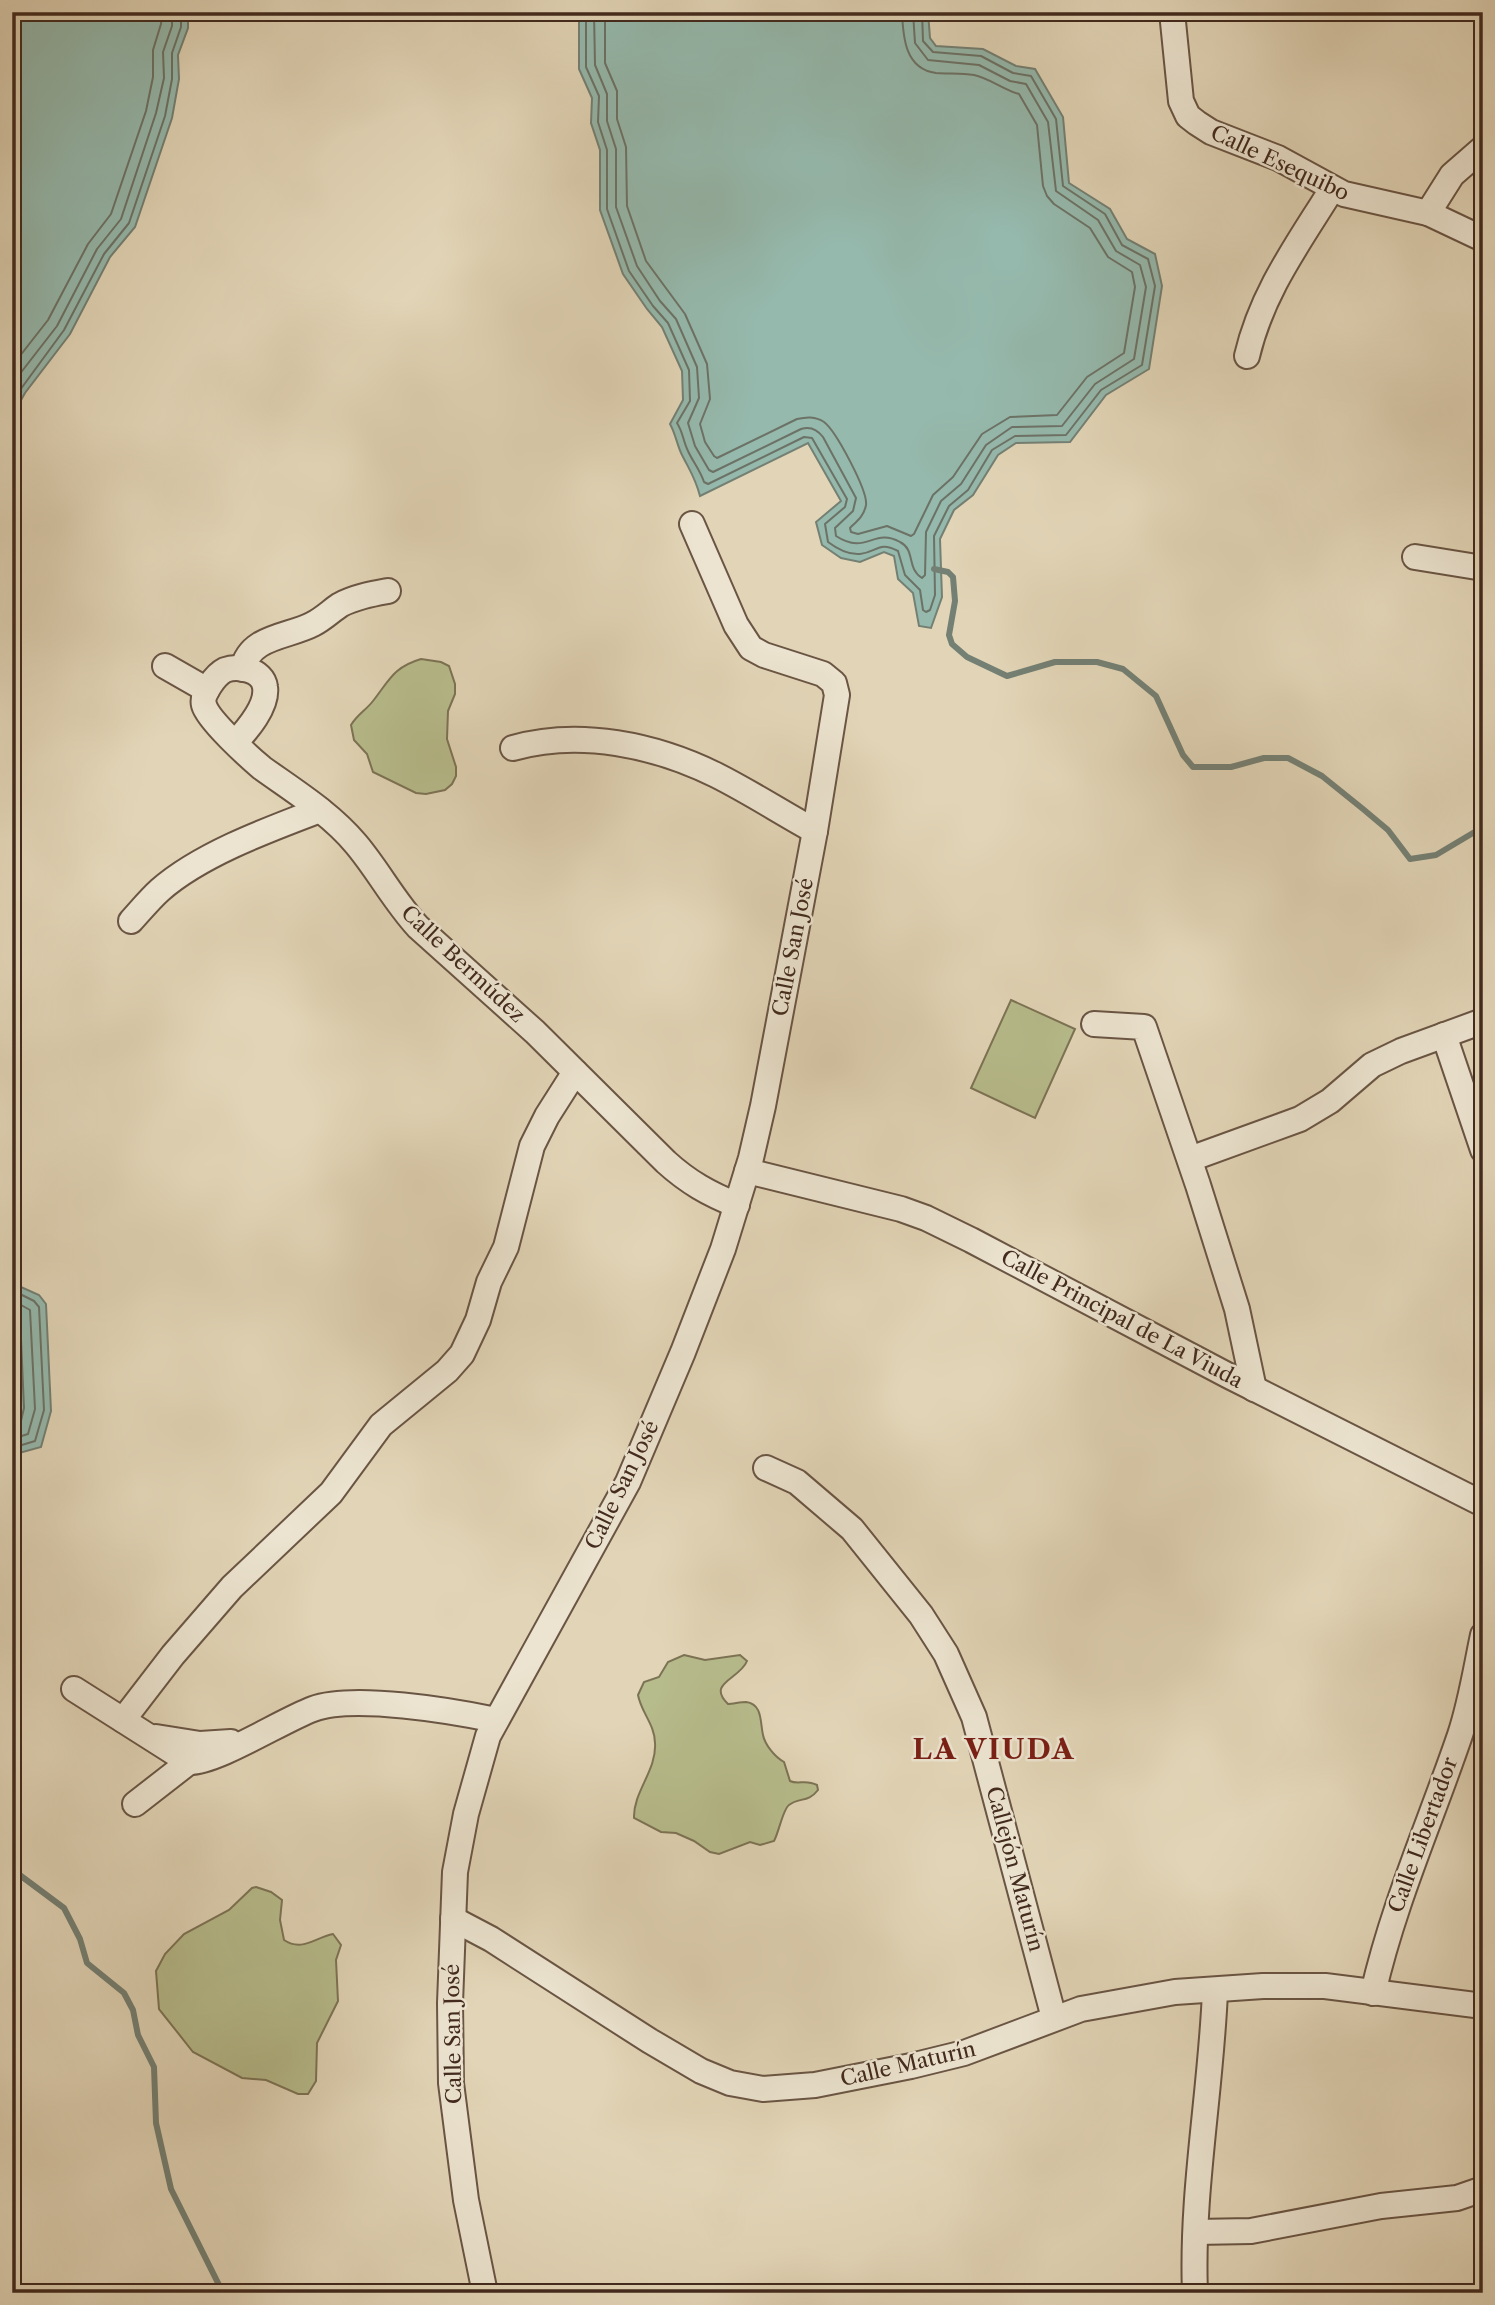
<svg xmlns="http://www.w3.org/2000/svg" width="1495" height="2305" viewBox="0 0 1495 2305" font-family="'Libre Caslon Text',serif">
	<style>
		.green { fill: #b7bc8c; stroke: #7c7355; stroke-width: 2 }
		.water { fill: #95b9ad; stroke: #748074; stroke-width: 2 }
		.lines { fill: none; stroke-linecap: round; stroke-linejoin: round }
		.shore { stroke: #6c7266; stroke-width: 2 }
		.stream { stroke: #748074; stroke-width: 6 }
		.minor-casing { stroke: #6a5544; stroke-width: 28 }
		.minor { stroke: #ece4d0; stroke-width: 24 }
		.labels { text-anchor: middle; stroke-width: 5; stroke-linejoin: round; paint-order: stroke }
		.street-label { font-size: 21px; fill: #422a1e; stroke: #ece4d0 }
		.district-label { font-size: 28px; font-weight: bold; letter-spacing: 2px; fill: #7a1f14; stroke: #ece4d0 }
	</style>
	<rect width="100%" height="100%" fill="#e2d5b7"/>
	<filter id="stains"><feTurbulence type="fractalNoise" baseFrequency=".00286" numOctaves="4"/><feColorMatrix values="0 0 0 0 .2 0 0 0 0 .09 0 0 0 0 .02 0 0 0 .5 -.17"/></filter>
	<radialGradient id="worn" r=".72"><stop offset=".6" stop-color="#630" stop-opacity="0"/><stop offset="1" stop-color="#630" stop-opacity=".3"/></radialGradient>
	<g class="green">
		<path d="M 421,659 L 441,662 L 449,666 L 455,684 L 455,694 L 448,711 L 447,739 L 456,767 L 456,776 L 452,784 L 445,790 L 426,794 L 416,793 L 373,772 L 367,754 L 354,740 L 351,725 C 357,715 366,710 373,701 C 390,679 394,667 421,659 Z"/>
		<path d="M 1011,1000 L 1075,1029 L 1035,1118 L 971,1088 Z"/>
		<path d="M 684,1655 L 705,1660 L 740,1655 L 747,1661 C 740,1679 706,1683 728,1704 C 733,1704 740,1702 746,1702 C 763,1704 760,1723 763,1735 C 765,1745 775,1757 784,1762 L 790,1781 C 798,1785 806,1779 817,1785 L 818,1790 C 808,1803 799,1797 789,1805 C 783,1809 779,1832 774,1841 L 760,1845 L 750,1842 L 719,1854 L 710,1852 L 694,1841 L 676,1833 L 661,1832 L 634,1818 C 633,1792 657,1770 655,1743 C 655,1725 641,1712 638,1695 L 644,1682 L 659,1677 L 668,1662 Z"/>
		<path d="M 256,1887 L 271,1892 L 282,1900 L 280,1920 L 284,1940 C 302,1952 314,1938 333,1934 L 341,1945 L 336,1960 L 338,2001 L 317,2043 L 316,2081 L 308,2094 L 298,2094 L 266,2080 L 242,2078 L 193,2052 L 159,2009 L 156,1971 L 165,1954 L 184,1934 L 229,1910 L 252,1888 Z"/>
	</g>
	<g class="water">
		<path d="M 12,12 L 188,12 L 188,28 L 178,55 L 179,79 L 172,118 L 135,227 L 110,257 L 70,334 L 25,393 L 12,416 Z"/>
		<path d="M 579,12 L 928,12 L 930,38 L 936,46 L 983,49 L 1016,66 L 1035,69 L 1063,117 L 1069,183 L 1110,209 L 1127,239 L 1155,254 L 1162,286 L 1149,369 L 1106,395 L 1070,442 L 1016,443 L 998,455 L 973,495 L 954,510 L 940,539 L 942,597 L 931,628 L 919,626 L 913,593 L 898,579 L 894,556 L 884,552 L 860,562 L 841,558 L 822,545 L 816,522 L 841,501 L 808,443 L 700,496 C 695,477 690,471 682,455 C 677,445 676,435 670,424 L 683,400 L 682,371 L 662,327 L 647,309 L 623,274 L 600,210 L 600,150 L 591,123 L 592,98 L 579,69 Z"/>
		<path d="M 12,1283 L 39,1295 L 46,1304 L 51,1411 L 41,1447 L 12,1455 Z"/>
	</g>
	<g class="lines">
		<g class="shore">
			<path d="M 586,12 L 586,67 L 599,96 L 598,122 L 607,150 L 607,209 L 629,271 L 653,306 L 668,323 L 689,370 L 690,401 L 677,423 C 683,432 683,441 688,451 C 693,462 700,470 704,482 L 708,484 L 804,437 L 812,438 L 847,499 L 845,507 L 825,524 L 828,542 C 836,548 849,555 860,554 C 878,552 878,541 898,551 L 905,575 L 920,590 L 923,610 L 926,612 L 930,610 L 935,595 L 934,536 L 949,506 L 968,490 L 992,450 L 1015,436 L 1066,435 L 1101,390 L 1142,365 L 1155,286 L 1148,259 L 1122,245 L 1105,214 L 1063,186 L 1056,119 L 1031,76 L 1013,73 L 981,56 L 933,52 L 923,41 L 922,12"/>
			<path d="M 594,12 L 595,65 L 607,94 L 607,121 L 616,149 L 616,207 L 637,266 L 660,301 L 676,319 L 697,367 L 699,398 L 688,423 L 695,446 L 709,470 L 713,472 L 801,429 C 810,426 817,429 823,437 L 856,498 L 853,511 L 835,528 L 836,536 C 867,556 873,527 900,542 C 916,550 906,568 922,578 L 925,575 L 926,532 L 941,501 L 961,484 L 986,445 L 1012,427 L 1062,426 L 1095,384 L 1134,359 L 1146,287 L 1140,265 L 1116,251 L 1098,220 L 1056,191 L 1048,122 L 1026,84 L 1010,81 L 979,65 L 928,60 L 915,43 L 913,12"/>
			<path d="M 605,12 L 605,63 L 617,91 L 617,119 L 626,147 L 627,206 L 646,261 L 685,314 L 707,364 L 710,399 L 700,424 L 705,442 L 714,456 L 717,458 L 797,419 C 806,417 815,416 824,422 C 836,431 868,491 866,505 C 864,516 857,521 850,528 L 851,532 L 858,534 L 887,526 L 911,536 L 914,534 L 933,495 L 953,477 L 982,434 L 1010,417 L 1057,415 L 1087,377 L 1124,353 L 1135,287 L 1132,272 L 1108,257 L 1090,228 L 1054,204 L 1047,196 L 1043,186 L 1037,125 L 1019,94 C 1004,90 989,78 974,75 C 962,73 948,74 936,73 C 905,69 903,37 902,12"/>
			<path d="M 12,366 L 48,320 L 88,244 L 111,214 L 146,111 L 153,77 L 153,50 L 161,24 L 162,12"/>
			<path d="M 12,384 L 57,326 L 97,249 L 121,219 L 156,113 L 164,78 L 163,52 L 172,26 L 172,12"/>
			<path d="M 12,401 L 64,330 L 104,254 L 129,223 L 165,116 L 172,79 L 172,53 L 181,27 L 181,12"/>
			<path d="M 12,1290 L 34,1301 L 39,1307 L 44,1410 L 35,1441 L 12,1448"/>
			<path d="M 12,1300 L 30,1310 L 35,1409 L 28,1434 L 12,1439"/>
			<path d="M 12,1312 L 20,1317 L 24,1408 L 20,1425 L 12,1428"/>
		</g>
		<g class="stream">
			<path d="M 934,569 L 948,572 L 953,577 L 955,601 L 949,635 L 952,644 L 967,657 L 1007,676 L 1055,662 L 1097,662 L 1123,669 L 1156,696 L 1183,755 L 1193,767 L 1231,767 L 1264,758 L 1288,758 L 1322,776 L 1363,809 L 1388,830 L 1410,859 L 1436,855 L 1483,827"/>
			<path d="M 12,1866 L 17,1873 L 64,1908 L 80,1939 L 87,1963 L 124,1993 L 133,2010 L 138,2035 L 154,2067 L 156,2123 L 171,2189 L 223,2293"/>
		</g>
		<defs>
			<g id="minor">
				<path d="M 1172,12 L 1181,101 L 1188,116 L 1197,123 L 1211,132 L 1278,158 L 1344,194 L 1428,213 L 1483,239"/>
				<path d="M 1428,213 L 1452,175 L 1483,148"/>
				<path d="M 1247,356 C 1262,292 1298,244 1332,189"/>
				<path d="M 1415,557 L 1483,568"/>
				<path d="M 165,666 L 207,690"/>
				<path d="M 243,669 C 249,636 289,637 313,624 C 323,619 331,611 340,605 C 355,597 372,594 388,591"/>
				<path d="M 235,743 C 247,730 268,706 265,687 C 263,670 238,665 225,670 C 219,673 214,679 210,685 C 206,691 202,698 204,705 C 208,720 249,757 262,768 C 294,791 330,813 356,844 C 378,870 394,901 418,927 L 535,1032 L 666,1162 C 688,1182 709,1194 737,1205"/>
				<path d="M 513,748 C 580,729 655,745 716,775 C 750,792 782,813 815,831"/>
				<path d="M 131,921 C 141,910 150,899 160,890 C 201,854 270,829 320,810"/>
				<path d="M 1094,1024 L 1144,1027 L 1198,1185 L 1237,1309 L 1254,1389"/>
				<path d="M 1444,1035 L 1483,1150"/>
				<path d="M 1190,1159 L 1300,1119 L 1330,1101 L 1372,1065 L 1401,1051 L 1483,1021"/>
				<path d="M 747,1171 L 901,1209 L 926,1218 L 971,1240 L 1229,1376 L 1483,1504"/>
				<path d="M 766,1468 L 797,1482 L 852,1529 L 921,1615 L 946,1654 L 974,1717 L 1054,2018"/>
				<path d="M 74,1689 L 189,1762 C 216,1763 283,1720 313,1709 C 353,1694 453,1711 496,1720"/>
				<path d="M 123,1720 L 173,1655 L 232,1587 L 331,1493 L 381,1425 L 447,1371 L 462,1354 L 478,1320 L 489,1282 L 506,1247 L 532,1146 L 547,1116 L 575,1072"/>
				<path d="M 156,1737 L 200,1744 L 231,1742"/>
				<path d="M 135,1804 L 189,1762"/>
				<path d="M 453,1919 L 491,1939 L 650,2041 L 701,2071 L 730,2083 L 763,2089 L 815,2085 L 911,2066 L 964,2053 L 1081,2009 L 1175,1992 L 1263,1986 L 1325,1986 L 1483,2006"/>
				<path d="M 1373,1993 C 1394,1902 1430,1823 1460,1735 C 1471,1702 1476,1668 1483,1635"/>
				<path d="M 1196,2232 L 1251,2231 L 1381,2206 L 1457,2198 L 1483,2189"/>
				<path d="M 485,2293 L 466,2200 L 451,2083 L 450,2003 L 455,1872 L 466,1814 L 488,1736 L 628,1482 L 683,1352 L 723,1249 L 751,1158 L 763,1106 L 815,831 L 837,695 L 834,683 L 823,674 L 764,655 L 751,648 L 736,625 L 692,524"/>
				<path d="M 1195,2293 C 1191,2192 1211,2092 1215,1991"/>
			</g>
		</defs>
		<use href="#minor" class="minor-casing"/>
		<use href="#minor" class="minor"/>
	</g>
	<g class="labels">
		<g class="street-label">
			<text transform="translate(1280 163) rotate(25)" y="7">Calle Esequibo</text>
			<text transform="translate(793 947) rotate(-79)" y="7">Calle San José</text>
			<text transform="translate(463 964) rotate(43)" y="7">Calle Bermúdez</text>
			<text transform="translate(1122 1319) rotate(28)" y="7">Calle Principal de La Viuda</text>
			<text transform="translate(622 1485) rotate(-64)" y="7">Calle San José</text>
			<text transform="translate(1423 1835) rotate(-70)" y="7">Calle Libertador</text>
			<text transform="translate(1015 1869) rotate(75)" y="7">Callejón Maturín</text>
			<text transform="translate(453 2034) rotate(-91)" y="7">Calle San José</text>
			<text transform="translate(908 2064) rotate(-13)" y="7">Calle Maturín</text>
		</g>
		<g class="district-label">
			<text x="994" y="1759">LA VIUDA</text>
		</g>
	</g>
	<rect width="1495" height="2305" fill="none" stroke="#e2d5b7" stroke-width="42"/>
	<rect x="14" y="14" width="1467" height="2277" fill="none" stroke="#422a1e" stroke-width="3.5"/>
	<rect x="21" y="21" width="1453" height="2263" fill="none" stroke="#422a1e" stroke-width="2"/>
	<rect width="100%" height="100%" filter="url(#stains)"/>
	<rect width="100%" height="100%" fill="url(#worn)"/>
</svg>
